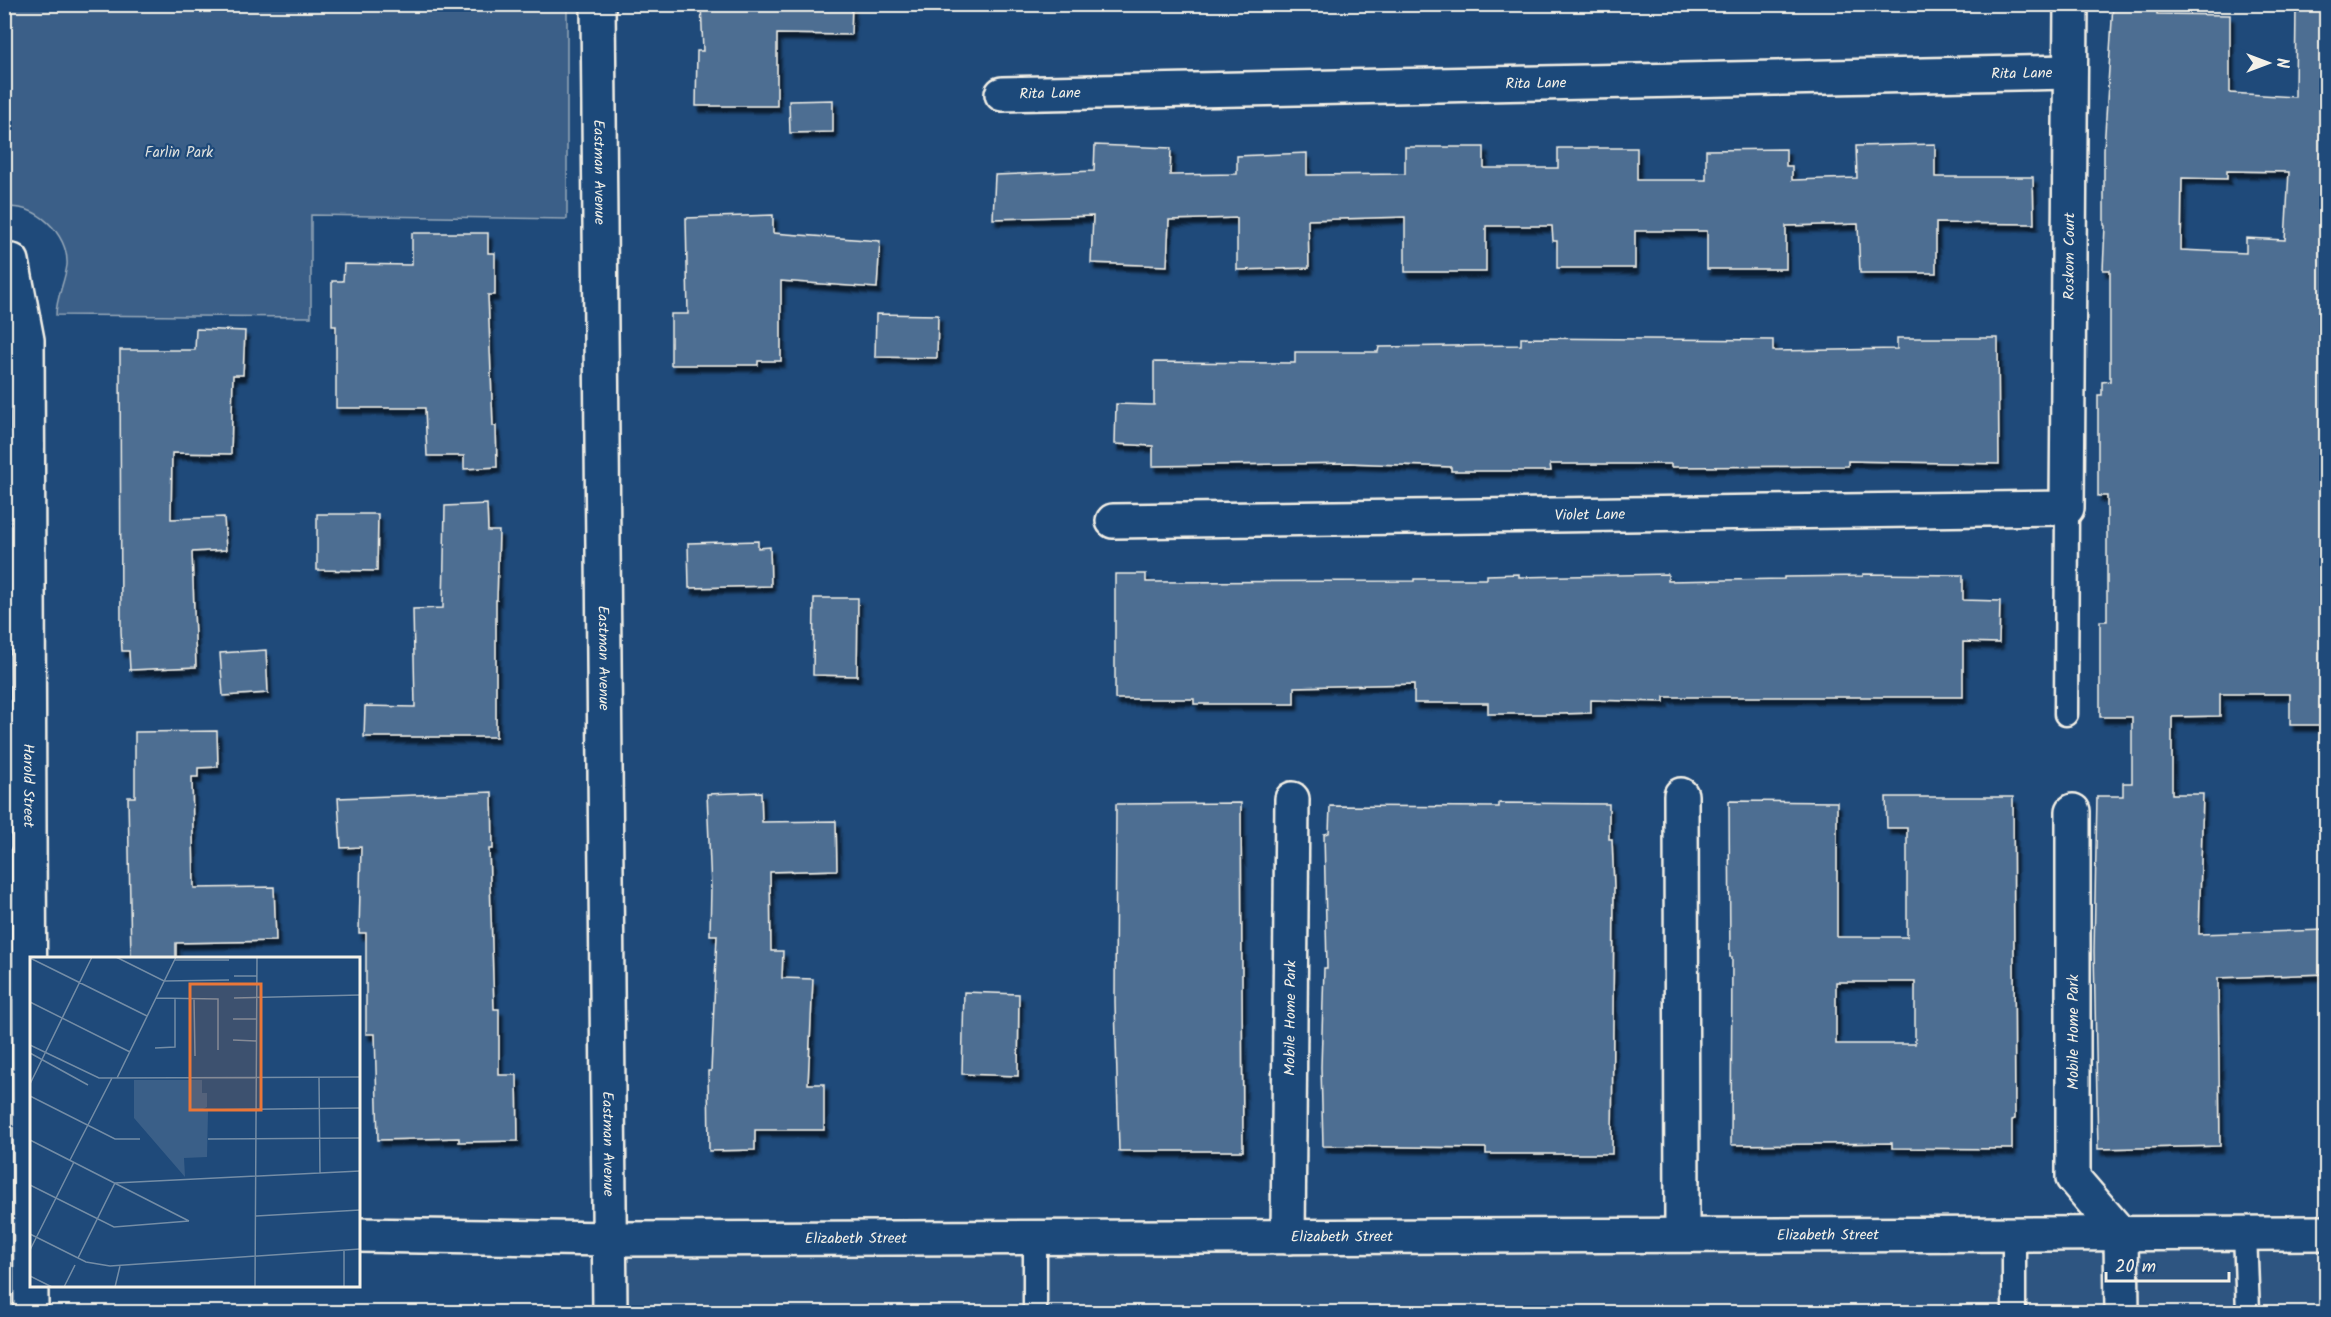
<svg xmlns="http://www.w3.org/2000/svg" width="2331" height="1317" font-family="Kalam,sans-serif">
	<style>
		.built { fill: #2d5581 }
		.green { fill: #3a5f88; stroke: #97a8b8; stroke-width: 1.5 }
		.building { fill: #4d6e92; stroke: #f4f1e8; stroke-width: 1.5; fill-rule: evenodd; filter: url(#shadow) }
		.lines { fill: none; stroke-linecap: round; stroke-linejoin: round }
		.service-casing { stroke: #f4f1e8; stroke-width: 27 }
		.minor-casing { stroke: #f4f1e8; stroke-width: 38 }
		.service { stroke: #1f4a7a; stroke-width: 22 }
		.minor { stroke: #1f4a7a; stroke-width: 33 }
		.labels { text-anchor: middle; stroke-width: 4.5; stroke-linejoin: round; paint-order: stroke }
		.street-label { font-size: 15px; fill: #f4f1e8; stroke: #1f4a7a }
		.park-label { font-size: 15px; fill: #e1e2de; stroke: #1f4a7a }
		.inset-road { fill: none; stroke: #748da6; stroke-width: 1.5 }
		.view { fill: #ea7738; fill-opacity: 0.15; stroke: #ea7738; stroke-width: 3 }
		.inset-edge { fill: none; stroke: #f4f1e8; stroke-width: 3 }
	</style>
	<defs>
		<filter id="shadow"><feDropShadow dx="3.5" dy="6" stdDeviation="1.5" flood-color="#0009"/></filter>
	</defs>
	<rect width="100%" height="100%" fill="#1f4a7a"/>
	<filter id="ink" filterUnits="userSpaceOnUse"><feTurbulence type="fractalNoise" baseFrequency=".0167" numOctaves="2"/><feDisplacementMap in="SourceGraphic" scale="12" xChannelSelector="R" yChannelSelector="G"/><feConvolveMatrix kernelMatrix="1 2 1 2 8 2 1 2 1" color-interpolation-filters="sRGB"/></filter>
	<g filter="url(#ink)">
		<!-- built -->
		<path class="built" d="M 2326,1233 L 2326,1312 L 610,1312 L 611,1239 Z"/>
		<!-- green -->
		<path class="green" d="M 5,4 L 567,5 L 567,219 L 311,215 L 311,317 L 56,315 C 56,298 65,282 67,265 C 69,234 35,202 5,208 Z"/>
		<!-- building -->
		<path class="building" d="M 701,4 L 852,4 L 851,35 L 777,34 L 777,106 L 696,106 L 697,51 L 703,51 Z
			M 2113,4 L 2157,4 L 2157,14 L 2230,15 L 2230,93 L 2295,97 L 2296,4 L 2326,4 L 2326,725 L 2290,725 L 2290,694 L 2220,694 L 2220,716 L 2172,717 L 2172,794 L 2203,794 L 2199,934 L 2326,930 L 2326,974 L 2218,978 L 2220,1146 L 2098,1149 L 2094,951 L 2097,796 L 2123,796 L 2123,783 L 2132,783 L 2132,717 L 2100,717 L 2100,621 L 2107,621 L 2107,496 L 2098,496 L 2098,395 L 2102,395 L 2102,382 L 2110,381 L 2110,270 L 2103,270 L 2105,226 L 2104,225 L 2104,149 ZM 2227,171 L 2289,172 L 2285,240 L 2246,238 L 2246,253 L 2181,250 L 2182,178 L 2227,179 Z
			M 833,100 L 833,132 L 790,133 L 789,101 Z
			M 1935,144 L 1935,177 L 2033,177 L 2034,224 L 1936,223 L 1936,273 L 1860,273 L 1858,224 L 1786,226 L 1786,269 L 1707,269 L 1707,231 L 1635,231 L 1635,268 L 1557,268 L 1557,241 L 1553,241 L 1552,226 L 1486,226 L 1486,272 L 1405,272 L 1405,217 L 1308,220 L 1309,268 L 1237,270 L 1237,218 L 1169,220 L 1167,266 L 1091,263 L 1093,216 L 993,219 L 995,175 L 1094,171 L 1095,145 L 1171,148 L 1170,175 L 1237,174 L 1237,156 L 1307,153 L 1307,175 L 1405,174 L 1405,147 L 1484,147 L 1484,168 L 1558,168 L 1558,148 L 1637,148 L 1637,180 L 1706,180 L 1706,150 L 1786,149 L 1786,166 L 1792,166 L 1792,180 L 1857,178 L 1856,146 Z
			M 773,215 L 773,233 L 880,241 L 877,288 L 781,281 L 781,361 L 758,361 L 758,365 L 671,365 L 671,314 L 688,314 L 686,218 Z
			M 412,233 L 488,233 L 488,253 L 495,253 L 495,295 L 488,295 L 493,426 L 496,426 L 497,467 L 464,469 L 464,456 L 427,456 L 425,408 L 336,408 L 336,326 L 332,326 L 332,281 L 343,281 L 344,264 L 412,265 Z
			M 876,314 L 938,315 L 937,358 L 875,357 Z
			M 196,329 L 245,331 L 243,375 L 233,375 L 231,454 L 172,453 L 171,519 L 224,517 L 226,550 L 192,552 L 196,667 L 130,670 L 129,651 L 122,651 L 121,631 L 120,350 L 195,350 Z
			M 1521,338 L 1773,340 L 1773,351 L 1897,349 L 1897,338 L 1998,338 L 1999,464 L 1848,461 L 1848,466 L 1671,467 L 1671,464 L 1550,464 L 1551,471 L 1451,471 L 1451,467 L 1349,463 L 1153,466 L 1153,446 L 1115,444 L 1116,404 L 1154,405 L 1154,362 L 1295,363 L 1295,352 L 1378,352 L 1379,347 L 1521,345 Z
			M 487,504 L 488,531 L 499,531 L 497,600 L 496,600 L 496,737 L 364,737 L 365,706 L 415,707 L 413,609 L 443,608 L 445,506 Z
			M 317,514 L 378,514 L 377,571 L 317,570 Z
			M 758,541 L 758,548 L 770,547 L 771,586 L 689,588 L 688,543 Z
			M 1115,574 L 1146,574 L 1146,582 L 1414,581 L 1414,579 L 1487,579 L 1487,575 L 1519,574 L 1519,577 L 1668,574 L 1668,581 L 1784,579 L 1784,577 L 1863,576 L 1863,574 L 1963,575 L 1963,600 L 2000,601 L 1999,643 L 1963,642 L 1963,697 L 1664,697 L 1664,702 L 1591,700 L 1591,713 L 1561,714 L 1488,714 L 1488,703 L 1414,703 L 1414,684 L 1294,687 L 1294,704 L 1194,704 L 1194,699 L 1115,699 Z
			M 814,598 L 858,598 L 857,676 L 813,675 Z
			M 266,650 L 268,693 L 223,696 L 220,653 Z
			M 217,731 L 218,767 L 198,768 L 198,777 L 192,777 L 194,888 L 274,887 L 276,941 L 176,943 L 176,958 L 131,958 L 128,797 L 135,797 L 135,732 Z
			M 492,792 L 493,849 L 489,849 L 494,1009 L 499,1009 L 499,1075 L 517,1075 L 518,1141 L 459,1142 L 459,1138 L 378,1140 L 375,1034 L 366,1034 L 366,933 L 359,933 L 361,847 L 341,848 L 338,798 Z
			M 761,792 L 762,822 L 836,821 L 837,870 L 770,872 L 771,951 L 783,951 L 782,978 L 813,979 L 808,1084 L 824,1084 L 824,1130 L 755,1130 L 755,1150 L 709,1151 L 708,1071 L 711,1071 L 717,935 L 710,935 L 711,888 L 707,794 Z
			M 1886,797 L 2013,797 L 2015,1119 L 2012,1120 L 2012,1149 L 1892,1148 L 1892,1143 L 1731,1145 L 1732,957 L 1730,957 L 1729,801 L 1837,802 L 1837,937 L 1907,937 L 1907,828 L 1887,828 ZM 1836,982 L 1915,982 L 1915,1044 L 1836,1044 Z
			M 1241,803 L 1243,1151 L 1119,1151 L 1115,1002 L 1116,804 Z
			M 1499,803 L 1609,804 L 1609,839 L 1612,839 L 1614,887 L 1612,1154 L 1486,1154 L 1486,1148 L 1323,1146 L 1321,1067 L 1324,968 L 1327,968 L 1324,834 L 1329,833 L 1330,806 L 1499,807 Z
			M 964,992 L 1019,994 L 1018,1076 L 962,1074 Z"/>
		<g class="lines">
			<defs>
				<path id="service" d="M 2066,714 L 2067,508
					M 2014,1234 L 2014,1312
					M 2245,1234 L 2248,1312
					M 1035,1312 L 1035,1237"/>
				<g id="minor">
					<path id="s1" d="M 598,4 L 610,1312"/>
					<path id="s2" d="M 1002,94 L 2070,72"/>
					<path id="s3" d="M 12,261 L 27,340 L 31,1312"/>
					<path id="s4" d="M 1113,521 L 2067,508 L 2071,4"/>
					<path d="M 1681,795 L 1682,1234"/>
					<path d="M 2073,811 L 2073,1178 L 2121,1234 L 2122,1312"/>
					<path id="s5" d="M 358,1235 L 611,1239 L 2326,1233"/>
					<path id="s6" d="M 1288,1237 L 1292,799"/>
				</g>
			</defs>
			<!-- service casing -->
			<use href="#service" class="service-casing"/>
			<!-- minor casing -->
			<use href="#minor" class="minor-casing"/>
			<!-- service -->
			<use href="#service" class="service"/>
			<!-- minor -->
			<use href="#minor" class="minor"/>
		</g>
	</g>
	<g class="labels">
		<!-- street labels -->
		<g class="street-label">
			<text dy="5" stroke="none"><textPath href="#s2" startOffset="1020">Rita Lane</textPath></text>
			<text dy="5" stroke="none"><textPath href="#s2" startOffset="534">Rita Lane</textPath></text>
			<text dy="5" stroke="none"><textPath href="#s2" startOffset="48">Rita Lane</textPath></text>
			<text dy="5" stroke="none"><textPath href="#s1" startOffset="168">Eastman Avenue</textPath></text>
			<text dy="5" stroke="none"><textPath href="#s4" startOffset="1206">Roskom Court</textPath></text>
			<text dy="5" stroke="none"><textPath href="#s4" startOffset="477">Violet Lane</textPath></text>
			<text dy="5" stroke="none"><textPath href="#s1" startOffset="654">Eastman Avenue</textPath></text>
			<text dy="5" stroke="none"><textPath href="#s3" startOffset="526">Harold Street</textPath></text>
			<text dy="5" stroke="none"><textPath href="#s6" startOffset="219">Mobile Home Park</textPath></text>
			<text transform="translate(2073 1032) rotate(-90)" y="5">Mobile Home Park</text>
			<text dy="5" stroke="none"><textPath href="#s1" startOffset="1140">Eastman Avenue</textPath></text>
			<text dy="5" stroke="none"><textPath href="#s5" startOffset="1470">Elizabeth Street</textPath></text>
			<text dy="5" stroke="none"><textPath href="#s5" startOffset="984">Elizabeth Street</textPath></text>
			<text dy="5" stroke="none"><textPath href="#s5" startOffset="498">Elizabeth Street</textPath></text>
		</g>
		<!-- park labels -->
		<g class="park-label">
			<text x="179" y="157">Farlin Park</text>
		</g>
	</g>
	<!-- overview -->
	<g transform="translate(30 957)">
		<rect width="330" height="330" fill="#1f4a7a"/>
		<path d="M 104,123 L 172,123 L 172,136 L 177,136 L 177,150 L 171,153 L 178,154 L 177,200 L 154,201 L 155,220 L 104,161 Z" fill="#3a5f88"/>
		<path class="inset-road" d="M 86,0 L 134,24 L 199,23M 0,1 L 117,59M 145,3 L 199,3M 204,19 L 227,19M 126,41 L 188,42 L 188,93M 164,41 L 165,99M 204,41 L 330,38M 0,45 L 100,95M 203,62 L 227,62M 203,83 L 227,84M 0,88 L 69,121 L 330,120M 125,91 L 145,90 L 145,41M 0,96 L 58,128M 289,120 L 290,216M 87,121 L 146,0M 0,127 L 62,0M 0,139 L 85,182 L 110,182M 174,153 L 330,151M 178,182 L 330,181M 0,183 L 159,264M 40,203 L 82,121M 0,228 L 84,270 L 159,264M 226,259 L 330,253M 0,277 L 56,305 L 80,309 L 330,292M 0,293 L 44,205M 48,301 L 85,226 L 330,214M 0,319 L 22,330M 34,330 L 45,308M 85,330 L 90,309M 225,330 L 227,0M 314,330 L 314,294"/>
		<path class="view" d="M 160,27 L 231,27 L 231,153 L 160,153 Z"/>
		<rect width="330" height="330" class="inset-edge"/>
	</g>
	<!-- margin -->
	<rect width="2331" height="1317" fill="none" stroke="#1f4a7a" stroke-width="24"/>
	<rect x="12" y="12" width="2307" height="1293" fill="none" stroke="#f4f1e8" stroke-width="2" filter="url(#ink)"/>
	<!-- north arrow -->
	<g transform="translate(2268 63) rotate(90)" stroke="#1f4a7a" stroke-width="4.5" paint-order="stroke">
	<path d="M0-4.5L10 22L0 15L-10 22Z" fill="#f4f1e8"/>
	<text y="-9" font-size="16" font-weight="bold" text-anchor="middle" fill="#f4f1e8">N</text>
	</g>
	<!-- scale -->
	<path d="M2106 1272v9h123v-9" fill="none" stroke="#f4f1e8" stroke-width="3"/>
	<text x="2115" y="1272" font-size="18" fill="#f4f1e8" stroke="#1f4a7a" stroke-width="4.5" paint-order="stroke">20 m</text>
</svg>
